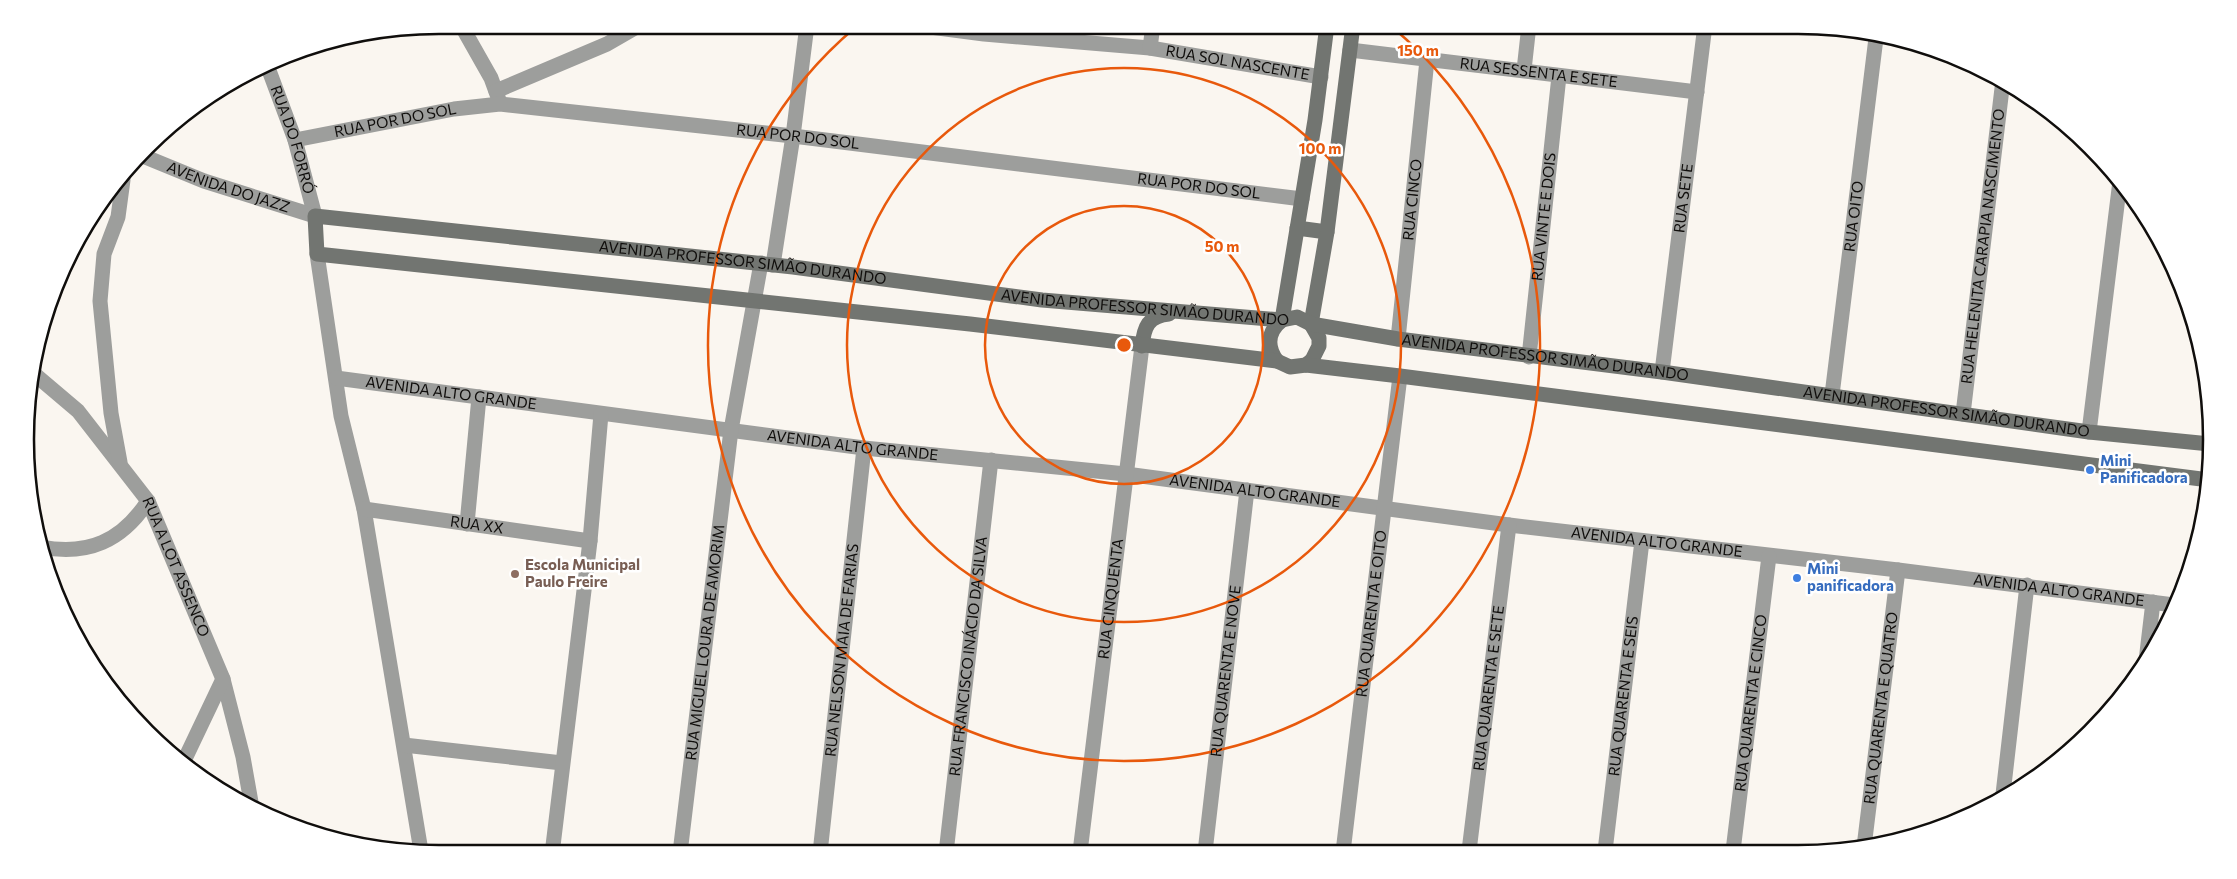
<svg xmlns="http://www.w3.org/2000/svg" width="2237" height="879" font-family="Commissioner,sans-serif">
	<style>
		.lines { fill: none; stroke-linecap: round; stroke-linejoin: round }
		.street { stroke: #9d9e9c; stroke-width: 15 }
		.secondary { stroke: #727571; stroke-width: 15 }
		.ring { fill: none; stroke: #e8590c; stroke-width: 2.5 }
		.shop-dot { fill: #3f7fe0; stroke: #fff; stroke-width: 2 }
		.education-dot { fill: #8d6e63; stroke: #fff; stroke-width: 2 }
		.labels { text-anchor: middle; stroke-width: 5; stroke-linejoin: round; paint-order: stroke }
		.street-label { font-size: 15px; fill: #100e0c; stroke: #fff }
		.shop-label { font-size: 15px; font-weight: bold; fill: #366cbe; stroke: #fff; text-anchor: start }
		.education-label { font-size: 15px; font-weight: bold; fill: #785e54; stroke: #fff; text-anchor: start }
		.rim { fill: none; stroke: #100e0c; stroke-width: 2.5 }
		.centre { fill: #e8590c; stroke: #fff; stroke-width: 2.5 }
		.ring-label { font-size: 15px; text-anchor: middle; font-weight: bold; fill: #e8590c; stroke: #fff; stroke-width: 5; stroke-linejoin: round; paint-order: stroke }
	</style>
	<rect width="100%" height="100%" fill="#faf6f0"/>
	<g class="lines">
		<!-- street -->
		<g class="street">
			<path d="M 461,25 L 491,78 L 499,100"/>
			<path id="s1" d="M 915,25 L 984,34 L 1150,48 L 1321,77"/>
			<path d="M 1150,48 L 1153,25"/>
			<path id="s2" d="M 1350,50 L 1697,92"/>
			<path id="s3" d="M 267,65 L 295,140 L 315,216"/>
			<path d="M 1524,70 L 1529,25"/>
			<path d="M 496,91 L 607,44 L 640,25"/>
			<path id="s4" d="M 295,140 L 454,109 L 500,104 L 793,136 L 1302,199"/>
			<path id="s5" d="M 143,156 L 204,181 L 315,216"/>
			<path d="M 317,254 L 341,416 L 364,509 L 421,851"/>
			<path d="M 773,265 L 793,136 L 807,25"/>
			<path id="s6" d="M 1398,339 L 1427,60"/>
			<path id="s7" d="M 1529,357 L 1559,76"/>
			<path id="s8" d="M 32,372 L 78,411 L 148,501 L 223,679 L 243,757 L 251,802"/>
			<path id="s9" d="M 1662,372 L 1705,25"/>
			<path id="s10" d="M 336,378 L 864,448 L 1126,474 L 1509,525 L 1898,570 L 2174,605"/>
			<path id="s11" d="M 1832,395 L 1876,38"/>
			<path id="s12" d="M 1963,414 L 2003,80"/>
			<path d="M 2089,432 L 2120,181"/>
			<path d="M 120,462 L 111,413 L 100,301 L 104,254 L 118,217 L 123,180"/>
			<path id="s13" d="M 364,509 L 590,541"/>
			<path d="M 467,524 L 479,397"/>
			<path d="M 41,547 C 88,556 122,541 148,501"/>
			<path d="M 2146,661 L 2153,602"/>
			<path d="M 404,745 L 562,763"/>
			<path d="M 183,763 L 223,679"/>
			<path d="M 2003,794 L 2027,585"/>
			<path id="s14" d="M 1864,847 L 1898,570"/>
			<path id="s15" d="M 1469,851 L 1509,525"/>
			<path id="s16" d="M 1605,851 L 1642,541"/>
			<path id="s17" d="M 1733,851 L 1769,556"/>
			<path id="s18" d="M 1080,852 L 1142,346"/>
			<path id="s19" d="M 1205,852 L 1247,490"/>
			<path id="s20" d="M 1343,852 L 1400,376"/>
			<path id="s21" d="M 680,853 L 731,430 L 761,263"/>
			<path id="s22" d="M 820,853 L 864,448"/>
			<path id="s23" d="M 946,853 L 991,460"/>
			<path d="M 552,854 L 590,541 L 601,414"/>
		</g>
		<!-- secondary -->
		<g class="secondary">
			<path d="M 1297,228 L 1327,232"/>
			<path d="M 1142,346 C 1144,327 1148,316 1169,314"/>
			<path d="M 1277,361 C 1266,346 1268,331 1282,320 L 1315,120 L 1327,25"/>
			<path d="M 1306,365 L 1312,360 L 1319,346 L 1319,338 L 1311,324 L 1327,232 L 1353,25"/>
			<path id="s24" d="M 2209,480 L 1400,376 L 1306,365 L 1290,367 L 1277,361 L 970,324 L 317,254 L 315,216 L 793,267 L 1042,300 L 1282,320 L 1297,317 L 1311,324 L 1398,339 L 1662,372 L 2089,432 L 2210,444"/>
		</g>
	</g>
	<!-- distance rings -->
	<g class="ring">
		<circle cx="1124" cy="345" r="139"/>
		<circle cx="1124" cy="345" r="277"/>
		<path d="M1391 26A416 416 0 1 1 857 26"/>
	</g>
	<!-- markers -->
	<g class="shop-dot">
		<circle cx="2090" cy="470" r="5"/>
		<circle cx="1797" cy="578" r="5"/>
	</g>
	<circle class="education-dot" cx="515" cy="574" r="5"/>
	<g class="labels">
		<!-- street labels -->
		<g class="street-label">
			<text dy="5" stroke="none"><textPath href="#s1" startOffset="325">RUA SOL NASCENTE</textPath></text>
			<text dy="5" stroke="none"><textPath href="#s2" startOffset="190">RUA SESSENTA E SETE</textPath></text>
			<text dy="5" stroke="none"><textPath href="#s4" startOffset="102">RUA POR DO SOL</textPath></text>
			<text dy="5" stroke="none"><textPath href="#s4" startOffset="508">RUA POR DO SOL</textPath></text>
			<text dy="5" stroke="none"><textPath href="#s3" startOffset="79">RUA DO FORRÓ</textPath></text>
			<text dy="5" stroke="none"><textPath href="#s4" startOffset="912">RUA POR DO SOL</textPath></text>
			<text dy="5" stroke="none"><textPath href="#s5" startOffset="91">AVENIDA DO JAZZ</textPath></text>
			<text dy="5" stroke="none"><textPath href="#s6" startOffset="140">RUA CINCO</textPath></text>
			<text dy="5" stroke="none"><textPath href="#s9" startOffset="175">RUA SETE</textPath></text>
			<text dy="5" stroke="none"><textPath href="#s7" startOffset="141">RUA VINTE E DOIS</textPath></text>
			<text dy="5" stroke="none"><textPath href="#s11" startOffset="180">RUA OITO</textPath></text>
			<text dy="5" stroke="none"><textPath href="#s12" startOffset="169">RUA HELENITA CARAPIA NASCIMENTO</textPath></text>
			<text dy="5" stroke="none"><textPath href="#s24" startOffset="2375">AVENIDA PROFESSOR SIMÃO DURANDO</textPath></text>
			<text dy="5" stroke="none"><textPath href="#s24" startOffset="2780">AVENIDA PROFESSOR SIMÃO DURANDO</textPath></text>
			<text dy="5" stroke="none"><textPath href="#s24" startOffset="3185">AVENIDA PROFESSOR SIMÃO DURANDO</textPath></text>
			<text dy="5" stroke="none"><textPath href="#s10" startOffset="116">AVENIDA ALTO GRANDE</textPath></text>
			<text dy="5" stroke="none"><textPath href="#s24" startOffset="3590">AVENIDA PROFESSOR SIMÃO DURANDO</textPath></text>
			<text dy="5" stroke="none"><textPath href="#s10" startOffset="521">AVENIDA ALTO GRANDE</textPath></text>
			<text dy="5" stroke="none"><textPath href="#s10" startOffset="926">AVENIDA ALTO GRANDE</textPath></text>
			<text dy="5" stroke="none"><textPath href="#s13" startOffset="114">RUA XX</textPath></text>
			<text dy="5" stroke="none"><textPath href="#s10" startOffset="1331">AVENIDA ALTO GRANDE</textPath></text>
			<text dy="5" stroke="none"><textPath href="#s8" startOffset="246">RUA A LOT ASSENCO</textPath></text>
			<text dy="5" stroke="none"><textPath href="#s10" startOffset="1736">AVENIDA ALTO GRANDE</textPath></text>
			<text dy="5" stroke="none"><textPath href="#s18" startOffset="255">RUA CINQUENTA</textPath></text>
			<text dy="5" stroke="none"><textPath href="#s20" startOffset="240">RUA QUARENTA E OITO</textPath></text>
			<text dy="5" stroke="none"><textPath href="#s21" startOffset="212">RUA MIGUEL LOURA DE AMORIM</textPath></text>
			<text dy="5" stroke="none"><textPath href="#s22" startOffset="204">RUA NELSON MAIA DE FARIAS</textPath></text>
			<text dy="5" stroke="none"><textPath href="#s23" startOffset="198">RUA FRANCISCO INÁCIO DA SILVA</textPath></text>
			<text dy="5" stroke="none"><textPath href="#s19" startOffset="182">RUA QUARENTA E NOVE</textPath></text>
			<text dy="5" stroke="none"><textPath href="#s15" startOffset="164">RUA QUARENTA E SETE</textPath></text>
			<text dy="5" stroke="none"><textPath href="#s16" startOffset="156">RUA QUARENTA E SEIS</textPath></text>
			<text dy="5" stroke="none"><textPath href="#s17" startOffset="149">RUA QUARENTA E CINCO</textPath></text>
			<text dy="5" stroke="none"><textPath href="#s14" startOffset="140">RUA QUARENTA E QUATRO</textPath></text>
		</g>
		<!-- shop labels -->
		<g class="shop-label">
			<text x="2100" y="466">Mini<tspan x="2100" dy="17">Panificadora</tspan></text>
			<text x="1807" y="574">Mini<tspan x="1807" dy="17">panificadora</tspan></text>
		</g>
		<!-- education labels -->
		<g class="education-label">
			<text x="525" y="570">Escola Municipal<tspan x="525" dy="17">Paulo Freire</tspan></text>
		</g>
	</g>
	<!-- crop -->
	<path d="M0 0H2237V879H0ZM439 34H1798A405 405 0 0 1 2203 439V440A405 405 0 0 1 1798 845H439A405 405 0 0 1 34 440V439A405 405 0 0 1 439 34Z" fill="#fff" fill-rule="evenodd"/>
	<path class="rim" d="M439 34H1798A405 405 0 0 1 2203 439V440A405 405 0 0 1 1798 845H439A405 405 0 0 1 34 440V439A405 405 0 0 1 439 34Z"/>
	<circle cx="1124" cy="345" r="8" class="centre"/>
	<g class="ring-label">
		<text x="1418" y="56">150 m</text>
		<text x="1320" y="154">100 m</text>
		<text x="1222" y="252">50 m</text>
	</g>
</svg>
